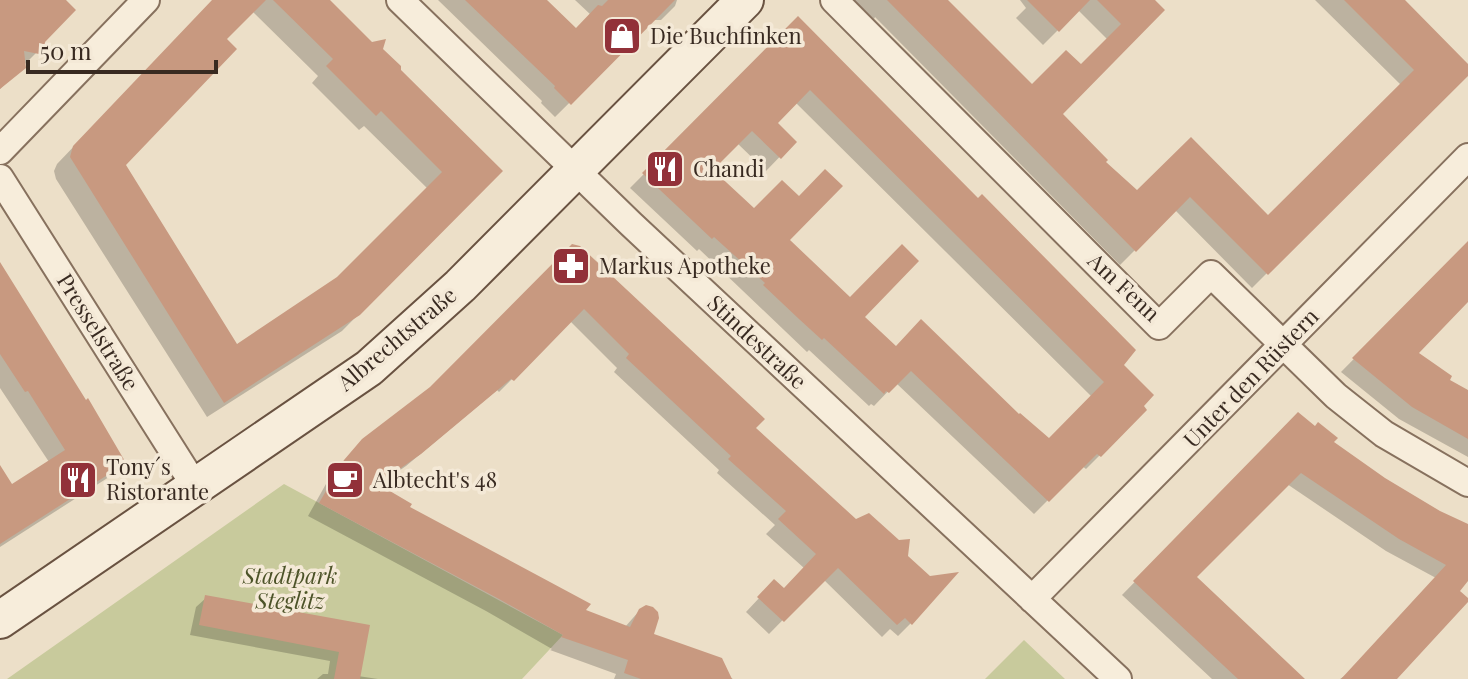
<svg xmlns="http://www.w3.org/2000/svg" width="1468" height="679" font-family="'Playfair Display',serif">
	<style>
		.green { fill: #c8ca9c }
		.shadow { fill: #0003; fill-rule: evenodd }
		.building { fill: #c89980; fill-rule: evenodd }
		.lines { fill: none; stroke-linecap: round; stroke-linejoin: round }
		.street-casing { stroke: #87715e; stroke-width: 30 }
		.secondary-casing { stroke: #695241; stroke-width: 40 }
		.street { stroke: #f7eddb; stroke-width: 26 }
		.secondary { stroke: #f7eddb; stroke-width: 36 }
		.labels { text-anchor: middle; stroke-width: 7; stroke-linejoin: round; paint-order: stroke }
		.poi-label { font-size: 22px; fill: #382a21; stroke: #f4e9d7; text-anchor: start }
		.street-label { font-size: 22px; fill: #382a21; stroke: #f4e9d7 }
		.park-label { font-size: 22px; font-style: italic; fill: #4c5328; stroke: #f4e9d7 }
	</style>
	<rect width="100%" height="100%" fill="#ecdfc8"/>
	<!-- green -->
	<path class="green" d="M 284,484 L 563,635 L 522,679 L 7,679 Z
		M 1024,640 L 1065,679 L 985,679 Z"/>
	<!-- shadow -->
	<path class="shadow" d="M 0,0 L 63,0 L 43,41 L 44,45 L 0,89 Z
		M 214,0 L 327,0 L 371,44 L 381,49 L 398,70 L 500,171 L 342,331 L 207,417 L 56,179 L 54,171 L 57,164 ZM 252,11 L 318,76 L 312,83 L 359,130 L 364,126 L 428,189 L 338,279 L 236,346 L 123,164 L 225,39 Z
		M 438,0 L 537,0 L 576,30 L 591,15 L 575,0 L 677,0 L 675,6 L 661,20 L 653,20 L 555,117 L 541,103 L 542,101 Z
		M 854,0 L 946,0 L 1032,87 L 1081,67 L 1108,40 L 1078,10 L 1043,45 L 1016,18 L 1026,8 L 1020,0 L 1152,0 L 1060,114 L 1104,162 L 1137,193 L 1191,140 L 1268,218 L 1401,85 L 1315,0 L 1402,0 L 1468,66 L 1468,73 L 1252,288 L 1175,210 L 1120,265 L 875,17 L 874,19 Z
		M 798,19 L 1121,365 L 1145,410 L 1086,469 L 1082,466 L 1034,514 L 896,383 L 874,406 L 871,404 L 869,406 L 809,350 L 807,352 L 699,249 L 697,251 L 630,188 ZM 795,102 L 1092,397 L 1049,441 L 1018,417 L 895,348 L 788,240 L 710,170 L 737,143 L 766,171 L 794,142 L 775,123 Z
		M 1468,243 L 1468,300 L 1416,353 L 1448,381 L 1468,392 L 1468,457 L 1399,419 L 1341,372 Z
		M 573,246 L 753,428 L 911,623 L 898,636 L 890,629 L 882,637 L 823,579 L 769,634 L 746,612 L 774,582 L 783,590 L 804,568 L 766,534 L 775,525 L 717,473 L 719,470 L 614,372 L 617,368 L 570,321 L 499,392 L 497,390 L 406,466 L 377,486 L 408,508 L 582,611 L 625,627 L 640,610 L 652,635 L 733,679 L 614,679 L 616,674 L 550,650 L 552,649 L 486,611 L 308,516 L 331,475 L 355,449 L 431,388 Z
		M 0,265 L 123,463 L 109,477 L 0,547 L 0,480 L 12,487 L 49,462 L 0,388 Z
		M 1298,415 L 1331,442 L 1390,484 L 1440,513 L 1468,526 L 1468,566 L 1457,591 L 1394,679 L 1340,679 L 1346,675 L 1436,578 L 1386,551 L 1287,484 L 1195,577 L 1303,679 L 1212,679 L 1122,595 Z
		M 206,598 L 367,627 L 358,676 L 378,679 L 317,679 L 323,674 L 328,674 L 330,661 L 190,635 L 196,607 Z"/>
	<!-- building -->
	<path class="building" d="M 0,0 L 66,0 L 76,10 L 45,42 L 46,46 L 39,54 L 24,51 L 26,68 L 0,89 Z
		M 212,0 L 266,0 L 227,39 L 237,49 L 126,165 L 237,344 L 337,277 L 442,172 L 381,111 L 376,116 L 326,66 L 333,59 L 273,0 L 330,0 L 372,42 L 386,39 L 383,49 L 401,66 L 401,70 L 503,171 L 360,315 L 224,403 L 70,157 L 73,146 Z
		M 465,0 L 547,0 L 576,28 L 598,5 L 602,6 L 608,0 L 675,0 L 571,105 L 554,88 L 555,86 Z
		M 887,0 L 948,0 L 1032,84 L 1066,50 L 1081,64 L 1121,24 L 1097,0 L 1155,0 L 1165,10 L 1063,114 L 1108,160 L 1106,162 L 1137,190 L 1191,137 L 1268,215 L 1414,70 L 1344,0 L 1405,0 L 1468,64 L 1468,76 L 1268,275 L 1190,197 L 1136,252 Z
		M 1027,0 L 1090,0 L 1059,32 Z
		M 798,16 L 978,198 L 982,194 L 1136,350 L 1124,365 L 1154,395 L 1144,406 L 1147,410 L 1101,457 L 1097,454 L 1049,502 L 911,371 L 889,393 L 886,391 L 884,394 L 824,338 L 822,340 L 799,319 L 763,285 L 765,283 L 714,237 L 712,239 L 642,173 ZM 810,90 L 1104,382 L 1049,438 L 1020,413 L 1019,414 L 921,319 L 896,346 L 865,317 L 919,261 L 902,244 L 850,297 L 790,240 L 843,186 L 825,169 L 799,196 L 782,180 L 754,208 L 713,170 L 752,131 L 781,159 L 797,142 L 778,123 Z
		M 1468,241 L 1468,302 L 1419,353 L 1452,376 L 1450,380 L 1468,390 L 1468,439 L 1412,407 L 1352,358 Z
		M 572,244 L 580,246 L 765,419 L 756,428 L 856,519 L 869,513 L 899,540 L 910,539 L 908,556 L 930,576 L 959,572 L 912,625 L 905,618 L 897,625 L 838,568 L 784,622 L 757,597 L 774,579 L 784,588 L 816,554 L 778,519 L 786,511 L 728,459 L 731,456 L 626,358 L 629,354 L 584,309 L 514,381 L 511,379 L 421,454 L 378,484 L 412,504 L 410,507 L 591,604 L 586,610 L 630,627 L 639,609 L 646,605 L 653,607 L 658,612 L 659,618 L 654,634 L 722,658 L 732,679 L 641,679 L 624,673 L 628,660 L 561,637 L 563,635 L 499,599 L 319,503 L 344,460 L 362,439 L 430,387 Z
		M 0,262 L 86,400 L 88,398 L 126,463 L 0,544 L 0,465 L 12,484 L 65,450 L 28,391 L 25,392 L 0,354 Z
		M 1298,412 L 1315,426 L 1318,422 L 1338,438 L 1334,442 L 1385,478 L 1440,511 L 1468,524 L 1468,581 L 1460,591 L 1468,598 L 1468,602 L 1397,679 L 1341,679 L 1446,565 L 1399,539 L 1301,473 L 1197,577 L 1305,679 L 1238,679 L 1133,581 Z
		M 205,595 L 370,625 L 360,679 L 334,679 L 339,652 L 199,625 Z"/>
	<g class="lines">
		<defs>
			<path id="street" d="M 400,0 L 631,224 L 1118,679
				M 834,0 L 1159,326 L 1211,274 L 1336,396 L 1384,434 L 1468,483
				M 0,151 L 146,0
				M 0,178 L 195,486
				M 1032,599 L 1468,157"/>
			<path id="secondary" d="M 0,620 L 369,368 L 460,286 L 745,0"/>
		</defs>
		<!-- street casing -->
		<use href="#street" class="street-casing"/>
		<!-- secondary casing -->
		<use href="#secondary" class="secondary-casing"/>
		<!-- street -->
		<use href="#street" class="street"/>
		<!-- secondary -->
		<use href="#secondary" class="secondary"/>
	</g>
	<!-- icons -->
	<defs>
		<symbol id="shop-square" viewBox="-11 -11 22 22"><rect x="-9" y="-9" width="18" height="18" rx="4" fill="#923139" stroke="#f4e9d7"/><path d="M-5-2.5h2.3a2.7 3.5 0 0 1 5.4 0H5L5.5 6h-11ZM-1.5-2.5h3a1.5 2.3 0 0 0-3 0Z" fill="#fff"/></symbol>
		<symbol id="restaurant-square" viewBox="-11 -11 22 22"><rect x="-9" y="-9" width="18" height="18" rx="4" fill="#923139" stroke="#f4e9d7"/><path d="M-5-6h1v4h1v-4h1v4h1v-4h1v5L-1.5 .5V6h-2V.5L-5-1ZM5-6V6H3V1.5H1.5Q1.5-4 5-6Z" fill="#fff"/></symbol>
		<symbol id="pharmacy-square" viewBox="-11 -11 22 22"><rect x="-9" y="-9" width="18" height="18" rx="4" fill="#923139" stroke="#f4e9d7"/><path d="M-2-6h4v4h4v4h-4v4h-4v-4h-4v-4h4Z" fill="#fff"/></symbol>
		<symbol id="cafe-square" viewBox="-11 -11 22 22"><rect x="-9" y="-9" width="18" height="18" rx="4" fill="#923139" stroke="#f4e9d7"/><path d="M-5.5-4.5H6V0H3Q3 3.5 0 3.5H-2.5Q-5.5 3.5-5.5 0ZM3-3.2v2h1.7v-2ZM-6 4.5H4V6H-6Z" fill="#fff"/></symbol>
	</defs>
	<g fill-rule="evenodd">
		<use href="#shop-square" x="600" y="14" width="44" height="44"/>
		<use href="#restaurant-square" x="643" y="147" width="44" height="44"/>
		<use href="#pharmacy-square" x="549" y="244" width="44" height="44"/>
		<use href="#restaurant-square" x="56" y="458" width="44" height="44"/>
		<use href="#cafe-square" x="323" y="458" width="44" height="44"/>
	</g>
	<g class="labels">
		<!-- poi labels -->
		<g class="poi-label">
			<text x="650" y="44">Die Buchfinken</text>
			<text x="693" y="177">Chandi</text>
			<text x="599" y="274">Markus Apotheke</text>
			<text x="106" y="475">Tony´s<tspan x="106" dy="25">Ristorante</tspan></text>
			<text x="373" y="488">Albtecht's 48</text>
		</g>
		<!-- street labels -->
		<g class="street-label">
			<text transform="translate(1124 287) rotate(43)" y="8">Am Fenn</text>
			<text transform="translate(98 332) rotate(58)" y="8">Presselstraße</text>
			<text transform="translate(397 339) rotate(-40)" y="8">Albrechtstraße</text>
			<text transform="translate(757 342) rotate(43)" y="8">Stindestraße</text>
			<text transform="translate(1251 378) rotate(-46)" y="8">Unter den Rüstern</text>
		</g>
		<!-- park labels -->
		<g class="park-label">
			<text x="290" y="584">Stadtpark<tspan x="290" dy="25">Steglitz</tspan></text>
		</g>
	</g>
	<!-- scale -->
	<path d="M28 60v12h188v-12" fill="none" stroke="#382a21" stroke-width="4"/>
	<text x="40" y="60" font-size="24" fill="#382a21" stroke="#f4e9d7" stroke-width="6" paint-order="stroke">50 m</text>
</svg>
